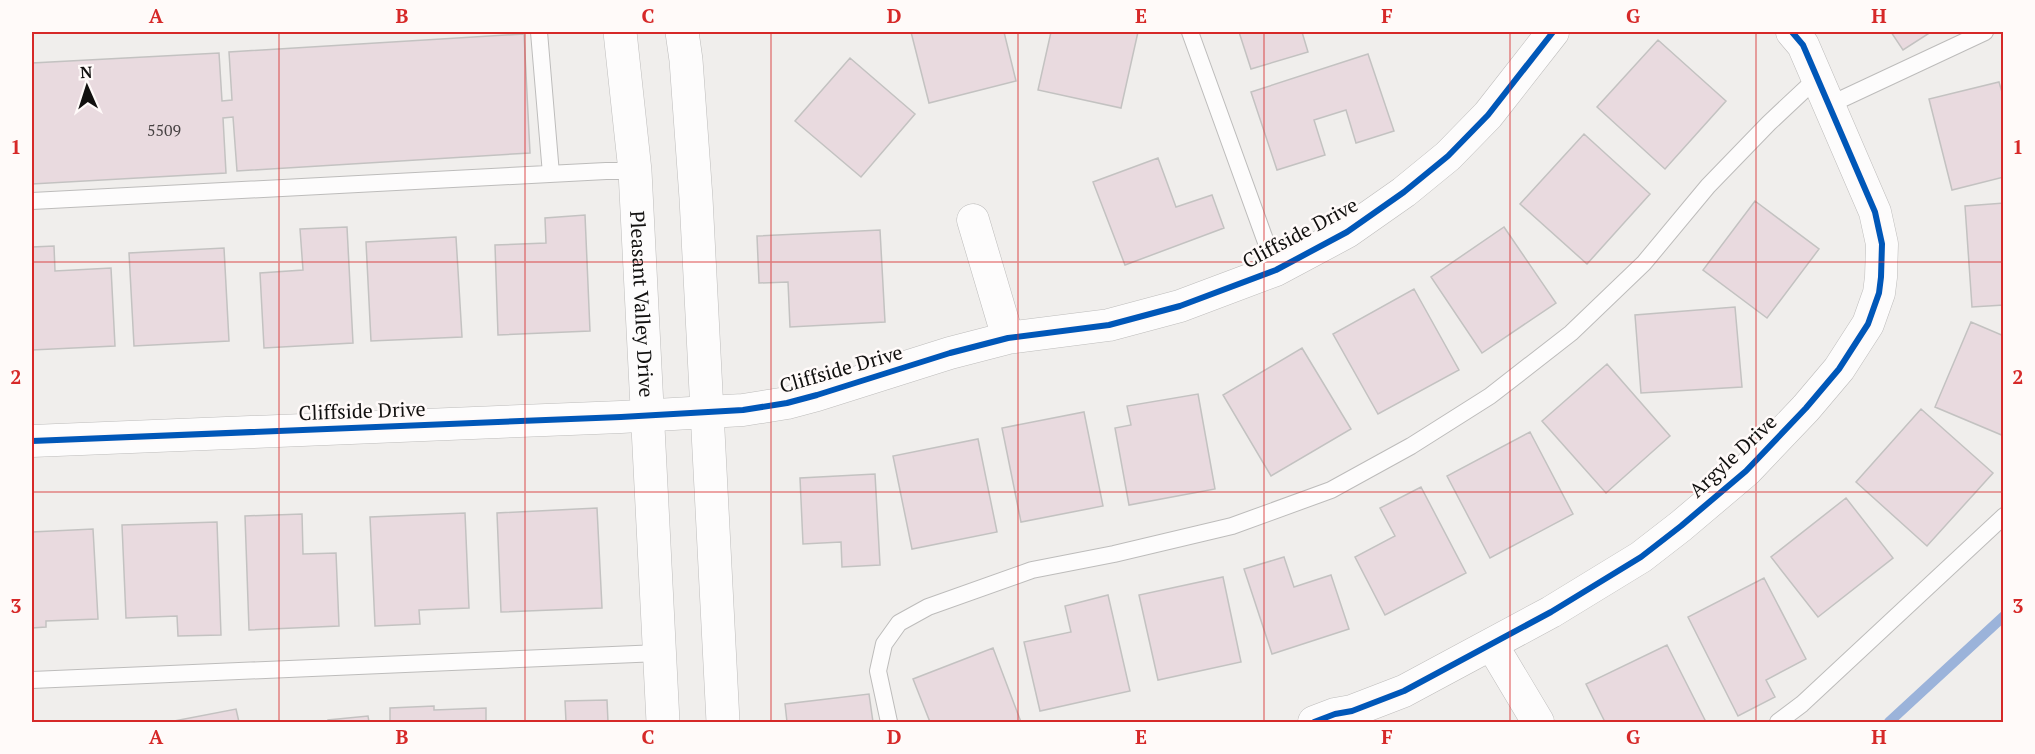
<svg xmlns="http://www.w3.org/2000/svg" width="2035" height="754" font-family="'PT Serif',serif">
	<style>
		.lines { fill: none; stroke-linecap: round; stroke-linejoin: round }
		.stream { stroke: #9bb3da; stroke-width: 10 }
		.building { fill: #e9dadf; stroke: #c3c2c1; stroke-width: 1.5 }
		.service-casing { stroke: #bdbcbb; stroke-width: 18 }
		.minor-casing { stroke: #bdbcbb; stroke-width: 33 }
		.tertiary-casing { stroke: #bdbcbb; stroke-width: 34 }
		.service { stroke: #fdfcfc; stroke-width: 16 }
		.minor { stroke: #fdfcfc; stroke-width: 32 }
		.tertiary { stroke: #fdfcfc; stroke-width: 33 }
		.cycleway-casing { stroke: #fffaf9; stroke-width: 10 }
		.cycleway { stroke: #0057b8; stroke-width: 6 }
		.grid { fill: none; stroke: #d62828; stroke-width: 1.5; stroke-opacity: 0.55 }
		.labels { text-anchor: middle; stroke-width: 5; stroke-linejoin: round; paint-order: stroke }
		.number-label { font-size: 16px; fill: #474243 }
		.street-label { font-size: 20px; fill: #11100f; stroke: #fffaf9 }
		.neatline { fill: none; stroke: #d62828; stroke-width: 2 }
		.grid-label { font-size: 20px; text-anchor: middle; font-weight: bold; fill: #d62828 }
	</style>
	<rect width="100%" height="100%" fill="#f0eeec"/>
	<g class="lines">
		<!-- stream -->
		<path class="stream" d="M 1889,722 L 2004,616"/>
	</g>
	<!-- building -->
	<path class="building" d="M 911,32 L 1004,32 L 1016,81 L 929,103 Z
		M 1051,32 L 1138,32 L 1121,108 L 1038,90 Z
		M 1239,32 L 1302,32 L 1308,52 L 1251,69 Z
		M 1891,32 L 1931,32 L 1903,50 Z
		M 524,34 L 530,153 L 237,171 L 233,117 L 223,118 L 226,173 L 32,184 L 32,63 L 219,53 L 222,101 L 232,100 L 229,52 Z
		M 1658,40 L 1726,101 L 1665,169 L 1597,107 Z
		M 1368,54 L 1394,131 L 1356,143 L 1346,110 L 1314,120 L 1325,155 L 1277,170 L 1251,92 Z
		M 850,58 L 915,114 L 861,177 L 795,121 Z
		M 1999,82 L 2004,99 L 2004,177 L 1952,190 L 1929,99 Z
		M 1584,134 L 1650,194 L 1587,264 L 1520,204 Z
		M 1158,158 L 1176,207 L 1212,195 L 1224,228 L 1125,265 L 1093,182 Z
		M 1755,201 L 1819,249 L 1767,318 L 1703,270 Z
		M 2004,203 L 2004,305 L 1972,307 L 1965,206 Z
		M 585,215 L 590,331 L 498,335 L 495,245 L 546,243 L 545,218 Z
		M 347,227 L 353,343 L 264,348 L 260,273 L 303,270 L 300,229 Z
		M 1504,227 L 1556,303 L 1482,353 L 1431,277 Z
		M 880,230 L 885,322 L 790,327 L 788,282 L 759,283 L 757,236 Z
		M 456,237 L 462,337 L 371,341 L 366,242 Z
		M 54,246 L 55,271 L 111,268 L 115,346 L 32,350 L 32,247 Z
		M 224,248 L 229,341 L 134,346 L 129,253 Z
		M 1414,289 L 1459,370 L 1378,414 L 1333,334 Z
		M 1735,307 L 1742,387 L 1641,393 L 1635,315 Z
		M 1971,322 L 2004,336 L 2004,436 L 1935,407 Z
		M 1302,348 L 1351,429 L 1271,476 L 1223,395 Z
		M 1607,364 L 1670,436 L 1606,493 L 1542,421 Z
		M 1198,394 L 1215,489 L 1129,505 L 1115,428 L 1131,425 L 1127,406 Z
		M 1921,409 L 1993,473 L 1927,546 L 1856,482 Z
		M 1084,412 L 1103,506 L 1021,522 L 1002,428 Z
		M 1530,432 L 1573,514 L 1490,558 L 1447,476 Z
		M 978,439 L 997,532 L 912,549 L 893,456 Z
		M 875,474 L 880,565 L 842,567 L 841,542 L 803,544 L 800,478 Z
		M 1421,487 L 1466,573 L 1385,615 L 1355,557 L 1395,536 L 1380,508 Z
		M 1846,498 L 1893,558 L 1818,617 L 1771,557 Z
		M 597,508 L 602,608 L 501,612 L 497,513 Z
		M 465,513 L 469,608 L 419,610 L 420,624 L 375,626 L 370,517 Z
		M 302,514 L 303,554 L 336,553 L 339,626 L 249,630 L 245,516 Z
		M 217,522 L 221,635 L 178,636 L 177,616 L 126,618 L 122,525 Z
		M 93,529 L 98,619 L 46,621 L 46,627 L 32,628 L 32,532 Z
		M 1284,557 L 1294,587 L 1331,575 L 1349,629 L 1272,654 L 1244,569 Z
		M 1223,577 L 1241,662 L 1158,680 L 1139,595 Z
		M 1764,578 L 1806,659 L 1766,680 L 1775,697 L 1738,716 L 1688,617 Z
		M 1108,595 L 1130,691 L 1040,711 L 1024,642 L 1071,632 L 1065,606 Z
		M 1667,645 L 1706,722 L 1605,722 L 1586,684 Z
		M 993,648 L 1021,722 L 930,722 L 913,679 Z
		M 869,694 L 873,722 L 787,722 L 785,704 Z
		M 607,700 L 608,722 L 566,722 L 565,701 Z
		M 434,706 L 434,710 L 486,708 L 486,722 L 390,722 L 390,708 Z
		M 236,709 L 239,722 L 169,722 Z
		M 368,716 L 369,722 L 328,722 L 328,720 Z"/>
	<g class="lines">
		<defs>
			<path id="service" d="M 539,32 L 551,174
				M 1190,32 L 1276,270
				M 1829,105 L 1985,32
				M 32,201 L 606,171 L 635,171
				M 32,680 L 659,653
				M 889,722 L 878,671 L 884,644 L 899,623 L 928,607 L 1032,570 L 1114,554 L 1232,526 L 1331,490 L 1411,446 L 1490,396 L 1571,333 L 1644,263 L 1708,186 L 1769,123 L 1817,78
				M 1778,722 L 1802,704 L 2004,516"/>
			<path id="minor" d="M 973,220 L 1008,338
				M 32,441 L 621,417 L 743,410 L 787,403 L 817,395 L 950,353 L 1008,338 L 1109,325 L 1180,306 L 1276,270 L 1347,232 L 1404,192 L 1448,156 L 1488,115 L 1553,32
				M 1492,645 L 1538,722
				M 1314,722 L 1335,714 L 1352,711 L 1404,691 L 1551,612 L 1641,557 L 1681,526 L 1746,471 L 1806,408 L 1839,369 L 1868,324 L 1879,293 L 1881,277 L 1882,244 L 1875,212 L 1803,45 L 1792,32"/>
			<g id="tertiary">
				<path id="s1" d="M 620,32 L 635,171 L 663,722"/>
				<path d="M 682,32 L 686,60 L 696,198 L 723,722"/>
			</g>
		</defs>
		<!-- service casing -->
		<use href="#service" class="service-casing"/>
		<!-- minor casing -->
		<use href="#minor" class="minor-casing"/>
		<!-- tertiary casing -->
		<use href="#tertiary" class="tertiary-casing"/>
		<!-- service -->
		<use href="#service" class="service"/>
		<!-- minor -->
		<use href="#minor" class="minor"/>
		<!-- tertiary -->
		<use href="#tertiary" class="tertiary"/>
		<defs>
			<path id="cycleway" d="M 32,441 L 621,417 L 743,410 L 787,403 L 817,395 L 950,353 L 1008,338 L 1109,325 L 1180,306 L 1276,270 L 1347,232 L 1404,192 L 1448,156 L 1488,115 L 1553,32
				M 1314,722 L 1335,714 L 1352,711 L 1404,691 L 1551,612 L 1641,557 L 1681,526 L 1746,471 L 1806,408 L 1839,369 L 1868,324 L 1879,293 L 1881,277 L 1882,244 L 1875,212 L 1803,45 L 1792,32"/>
		</defs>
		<!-- cycleway casing -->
		<use href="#cycleway" class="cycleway-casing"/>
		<!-- cycleway -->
		<use href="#cycleway" class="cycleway"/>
	</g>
	<!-- grid -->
	<path class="grid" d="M 279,32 L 279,722M 525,32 L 525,722M 771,32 L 771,722M 1018,32 L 1018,722M 1264,32 L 1264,722M 1510,32 L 1510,722M 1756,32 L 1756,722M 32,262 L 2004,262M 32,492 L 2004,492"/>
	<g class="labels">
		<!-- number labels -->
		<g class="number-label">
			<text x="164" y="136">5509</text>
		</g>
		<!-- street labels -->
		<g class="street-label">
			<text transform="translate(1300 233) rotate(-28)" y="7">Cliffside Drive</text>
			<text dy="7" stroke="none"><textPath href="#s1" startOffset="273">Pleasant Valley Drive</textPath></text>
			<text transform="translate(841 369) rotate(-16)" y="7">Cliffside Drive</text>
			<text transform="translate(362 411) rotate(-2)" y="7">Cliffside Drive</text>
			<text transform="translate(1733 456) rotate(-43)" y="7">Argyle Drive</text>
		</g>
	</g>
	<!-- border -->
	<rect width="2035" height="754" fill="none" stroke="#fffaf9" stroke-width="66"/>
	<!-- north arrow -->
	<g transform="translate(87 87) rotate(357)" stroke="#fffaf9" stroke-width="4.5" paint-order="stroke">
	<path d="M0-4.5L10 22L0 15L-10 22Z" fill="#11100f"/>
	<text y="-9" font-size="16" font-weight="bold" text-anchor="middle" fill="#11100f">N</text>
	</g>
	<rect x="33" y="33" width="1969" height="688" class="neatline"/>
	<g class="grid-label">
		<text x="156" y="23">A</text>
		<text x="402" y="23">B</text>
		<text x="648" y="23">C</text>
		<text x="894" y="23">D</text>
		<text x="1141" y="23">E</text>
		<text x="1387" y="23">F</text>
		<text x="1633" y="23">G</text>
		<text x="1879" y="23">H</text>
		<text x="16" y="154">1</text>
		<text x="2018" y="154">1</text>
		<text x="16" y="384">2</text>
		<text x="2018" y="384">2</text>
		<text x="16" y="613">3</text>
		<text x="2018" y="613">3</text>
		<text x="156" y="744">A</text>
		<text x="402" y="744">B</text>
		<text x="648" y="744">C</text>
		<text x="894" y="744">D</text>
		<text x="1141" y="744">E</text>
		<text x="1387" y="744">F</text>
		<text x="1633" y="744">G</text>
		<text x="1879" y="744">H</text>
	</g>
</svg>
